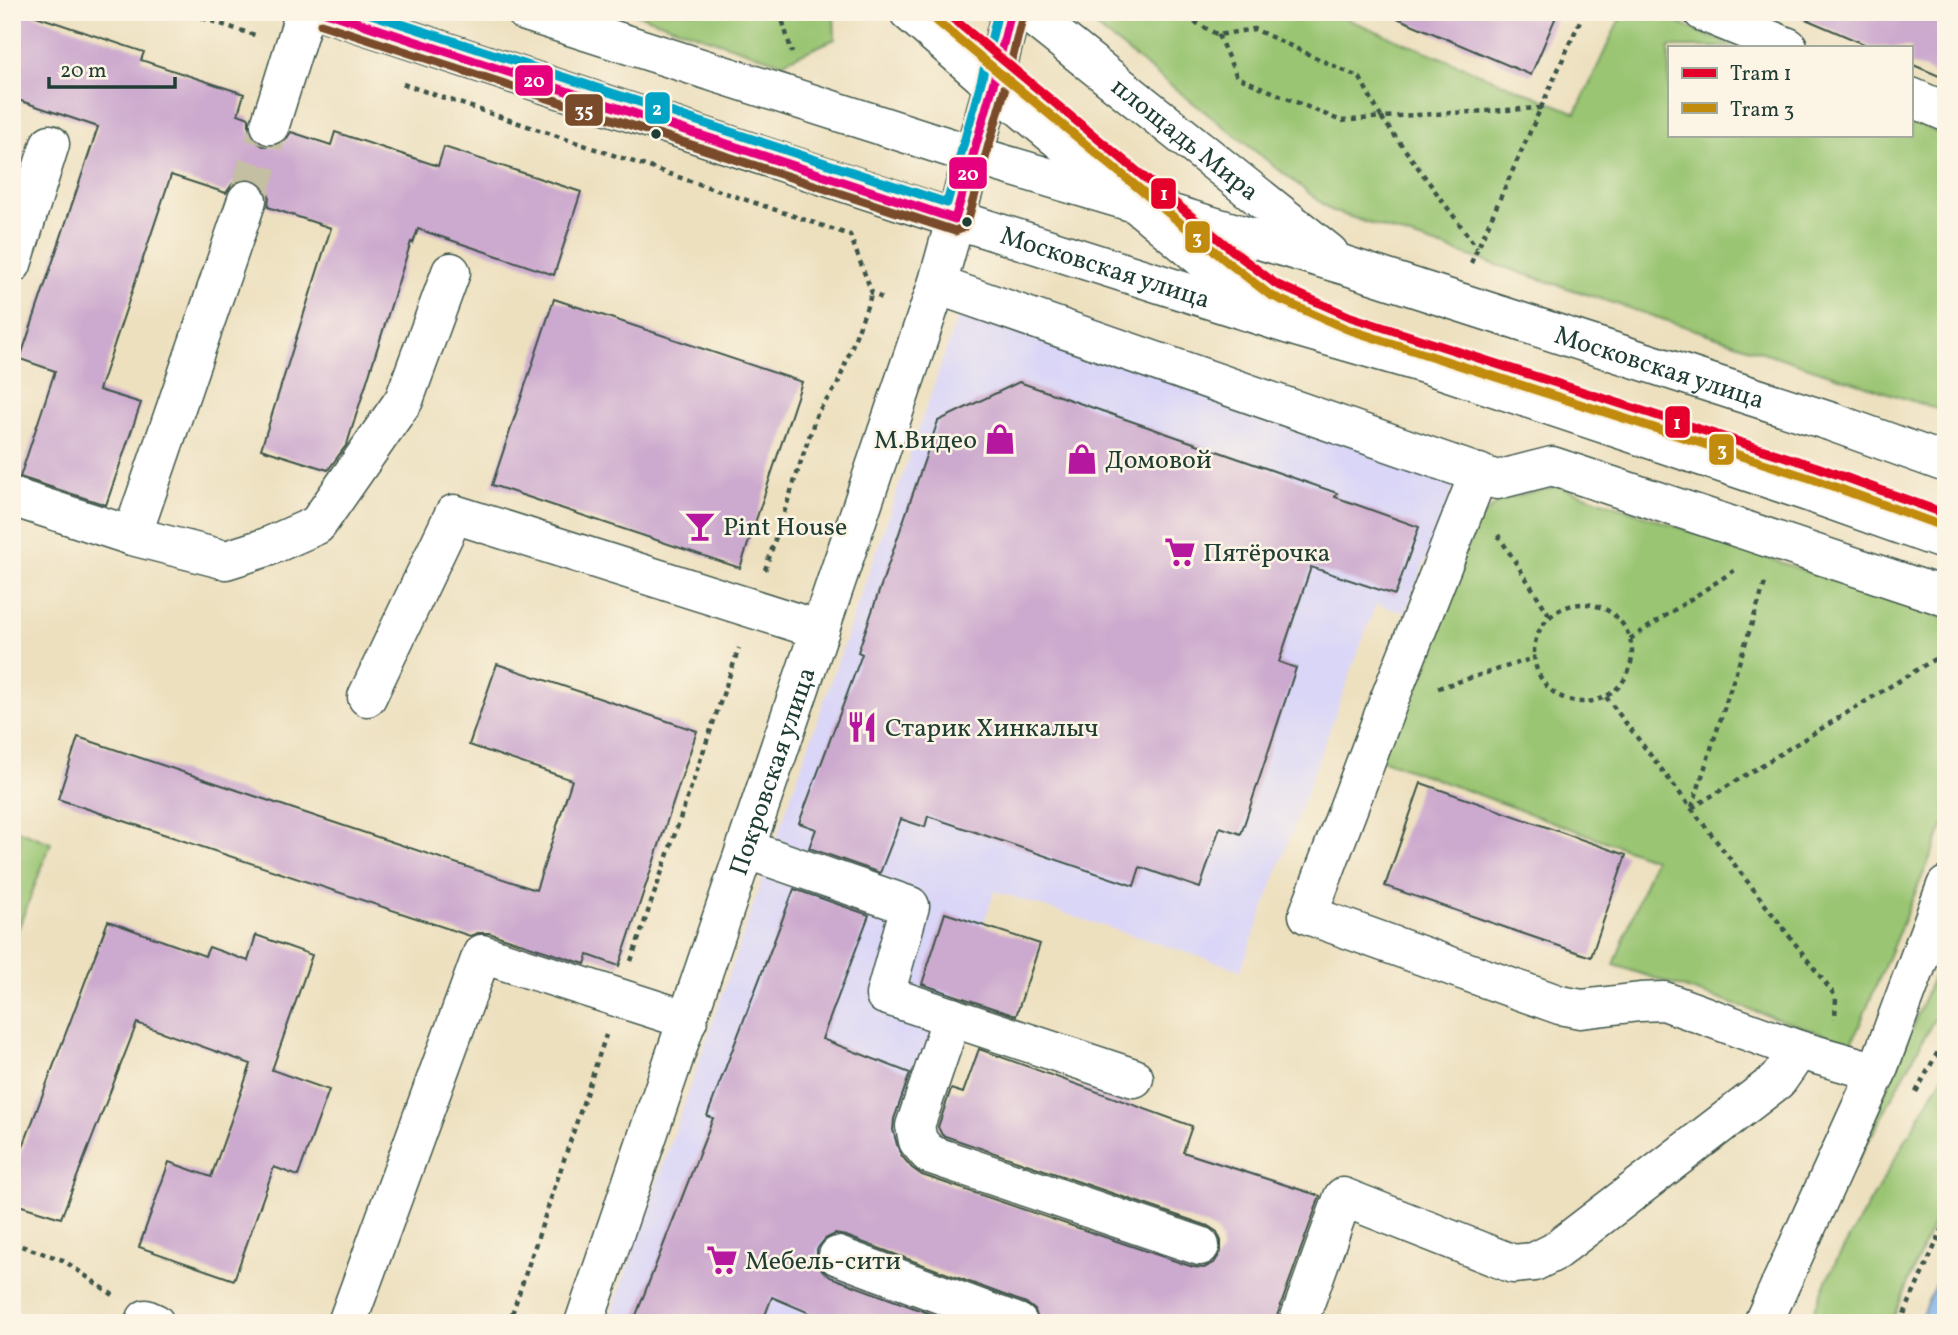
<svg xmlns="http://www.w3.org/2000/svg" width="1958" height="1335" font-family="Vollkorn,serif">
	<style>
		.built { fill: #dad6f7 }
		.green { fill: #9ac572; stroke: #5c8153; stroke-width: 2 }
		.water { fill: #7cb0e9; stroke: #4e768e; stroke-width: 2 }
		.building { fill: #cca9ce }
		.lines { fill: none; stroke-linecap: round; stroke-linejoin: round }
		.minor-tunnel { stroke: #c4bfa3; stroke-width: 38; stroke-dasharray: 38 19; stroke-linecap: butt }
		.minor-casing { stroke: #3e5549; stroke-width: 41 }
		.major-casing { stroke: #3e5549; stroke-width: 41 }
		.path { stroke: #3e5549; stroke-width: 4.5; stroke-dasharray: 5 5; stroke-linecap: butt }
		.minor { stroke: #fff; stroke-width: 38 }
		.major { stroke: #fff; stroke-width: 38 }
		.bus-1-casing { stroke: #fcf5e5; stroke-width: 14 }
		.bus-2-casing { stroke: #fcf5e5; stroke-width: 14 }
		.bus-3-casing { stroke: #fcf5e5; stroke-width: 14 }
		.bus-1 { stroke: #e5007d; stroke-width: 9 }
		.bus-2 { stroke: #7a4b2a; stroke-width: 9 }
		.bus-3 { stroke: #02a4c6; stroke-width: 9 }
		.tram-1-casing { stroke: #fcf5e5; stroke-width: 14 }
		.tram-2-casing { stroke: #fcf5e5; stroke-width: 14 }
		.tram-1 { stroke: #e4002b; stroke-width: 9 }
		.tram-2 { stroke: #c18c0d; stroke-width: 9 }
		.bus-dot { fill: #1f3d34; stroke: #fcf5e5; stroke-width: 2.5 }
		.labels { text-anchor: middle; stroke-width: 5; stroke-linejoin: round; paint-order: stroke }
		.street-label { font-size: 26px; fill: #1f3d34; stroke: #fcf5e5 }
		.poi-label { font-size: 26px; fill: #1f3d34; stroke: #fcf5e5; text-anchor: start }
		.line-badge { stroke: #fcf5e5; stroke-width: 2.5 }
		.badge-label { font-size: 19px; text-anchor: middle; font-weight: bold; fill: #fff }
	</style>
	<rect width="100%" height="100%" fill="#fcf5e5"/>
	<filter id="ink" filterUnits="userSpaceOnUse"><feTurbulence type="fractalNoise" baseFrequency=".0143" numOctaves="2"/><feDisplacementMap in="SourceGraphic" scale="14" xChannelSelector="R" yChannelSelector="G"/><feConvolveMatrix kernelMatrix="1 2 1 2 8 2 1 2 1" color-interpolation-filters="sRGB"/></filter>
	<filter id="wash" filterUnits="userSpaceOnUse"><feTurbulence type="fractalNoise" baseFrequency=".00686" numOctaves="4" result="noise"/><feDisplacementMap in="SourceGraphic" scale="28" xChannelSelector="R" yChannelSelector="G"/><feGaussianBlur stdDeviation="1.57" result="paint"/><feColorMatrix in="noise" values="0 0 0 0 0 0 0 0 0 0 0 0 0 0 0 0 0 1.4 0 .05"/><feComposite in="paint" operator="in"/></filter>
	<g filter="url(#wash)">
		<rect width="100%" height="100%" fill="#ede0bf"/>
		<!-- built -->
		<path class="built" d="M 970,281 L 1466,455 L 1405,613 L 1376,604 L 1241,970 L 995,891 L 837,1323 L 608,1323 Z"/>
		<!-- green -->
		<path class="green" d="M 630,12 L 834,12 L 835,39 L 781,63 Z
			M 1077,12 L 1330,12 L 1576,113 L 1623,12 L 1652,12 L 1735,47 L 1669,47 L 1669,135 L 1911,135 L 1911,121 L 1946,136 L 1946,412 L 1332,211 Z
			M 1558,486 L 1946,619 L 1946,820 L 1852,1043 L 1614,965 L 1654,859 L 1375,757 L 1459,539 L 1500,500 Z
			M 12,828 L 51,843 L 12,945 Z
			M 1946,946 L 1946,997 L 1854,1168 Z
			M 1946,1070 L 1946,1193 L 1891,1323 L 1808,1323 L 1834,1265 Z"/>
		<!-- water -->
		<path class="water" d="M 1946,1260 L 1946,1323 L 1918,1323 Z"/>
		<g id="blocks">
			<!-- building -->
			<path class="building" d="M 12,12 L 24,12 L 144,52 L 141,60 L 244,94 L 238,114 L 249,118 L 249,130 L 254,140 L 263,146 L 275,146 L 285,141 L 291,132 L 331,145 L 335,132 L 438,166 L 444,147 L 581,192 L 554,275 L 418,229 L 413,243 L 411,242 L 347,444 L 328,470 L 261,449 L 331,228 L 268,207 L 269,196 L 264,186 L 253,179 L 242,179 L 233,183 L 226,193 L 171,175 L 99,390 L 141,403 L 106,505 L 20,477 L 55,371 L 20,359 L 98,127 L 12,98 Z
				M 1383,12 L 1558,12 L 1531,75 Z
				M 1789,12 L 1946,12 L 1946,79 L 1911,64 L 1911,47 L 1871,47 Z
				M 554,299 L 802,382 L 740,568 L 492,485 Z
				M 1019,382 L 1337,493 L 1335,497 L 1419,527 L 1395,595 L 1311,567 L 1279,662 L 1296,668 L 1241,834 L 1220,827 L 1200,888 L 1140,867 L 1134,886 L 928,816 L 925,827 L 901,819 L 880,873 L 809,848 L 816,829 L 799,823 L 862,654 L 858,652 L 938,421 Z
				M 497,664 L 697,731 L 619,966 L 588,955 L 585,964 L 489,933 L 478,933 L 470,936 L 58,799 L 78,737 L 536,890 L 572,780 L 469,745 Z
				M 1421,783 L 1626,855 L 1591,957 L 1385,886 Z
				M 794,889 L 869,915 L 822,1039 L 910,1073 L 894,1119 L 893,1130 L 897,1145 L 901,1155 L 912,1168 L 922,1175 L 1193,1267 L 1204,1268 L 1214,1263 L 1221,1252 L 1221,1241 L 1217,1232 L 1208,1226 L 942,1135 L 938,1127 L 951,1089 L 963,1093 L 979,1049 L 1192,1126 L 1183,1152 L 1320,1196 L 1277,1316 L 1277,1323 L 1039,1323 L 1035,1310 L 1026,1303 L 846,1236 L 835,1234 L 825,1239 L 817,1249 L 817,1260 L 822,1270 L 830,1277 L 955,1323 L 833,1323 L 772,1297 L 762,1323 L 633,1323 L 713,1118 L 707,1116 Z
				M 945,913 L 1040,944 L 1016,1016 L 922,984 Z
				M 108,921 L 205,956 L 209,947 L 248,961 L 256,935 L 312,955 L 272,1070 L 329,1090 L 298,1176 L 274,1167 L 234,1280 L 139,1247 L 169,1162 L 211,1177 L 251,1064 L 137,1023 L 61,1218 L 12,1203 L 12,1176 Z"/>
		</g>
	</g>
	<g filter="url(#ink)">
		<use href="#blocks" fill-opacity="0" stroke="#3e5549" stroke-width="2"/>
		<g class="lines">
			<!-- minor-tunnel -->
			<path class="minor-tunnel" d="M 247,200 L 270,125"/>
			<defs>
				<g id="minor">
					<path d="M 1703,12 L 1788,47"/>
					<path d="M 1911,97 L 1946,112"/>
					<path d="M 270,125 L 305,12"/>
					<path d="M 247,200 L 132,536 L 226,560 L 267,547 L 317,525 L 404,400 L 451,272"/>
					<path d="M 12,264 L 50,144"/>
					<path d="M 937,285 L 1497,480 L 1552,466 L 1946,597"/>
					<path d="M 1479,473 L 1388,703 L 1308,915 L 1560,1005 L 1581,1009 L 1640,1002 L 1664,1001 L 1799,1050 L 1877,1072"/>
					<path d="M 12,497 L 132,536"/>
					<path d="M 367,697 L 454,514 L 820,630"/>
					<path d="M 745,849 L 910,906 L 885,995 L 1134,1078"/>
					<path d="M 952,1017 L 915,1126 L 918,1141 L 929,1154 L 1200,1246"/>
					<path d="M 838,1256 L 1018,1323"/>
					<path d="M 146,1319 L 155,1323"/>
					<path d="M 347,1323 L 482,954 L 688,1020"/>
					<path id="s1" d="M 584,1323 L 937,285 L 993,85 L 1011,12"/>
					<path d="M 1298,1323 L 1343,1197 L 1513,1264 L 1534,1262 L 1554,1252 L 1778,1080 L 1799,1050"/>
					<path d="M 1763,1323 L 1877,1072 L 1946,886"/>
				</g>
				<g id="major">
					<path id="s2" d="M 325,12 L 955,219 L 1296,327 L 1428,365 L 1808,492 L 1946,541"/>
					<path id="s3" d="M 526,12 L 973,155 L 1344,265 L 1832,422 L 1946,463"/>
					<path d="M 909,12 L 993,85 L 1209,264 L 1267,306"/>
					<path id="s4" d="M 1027,12 L 1329,253"/>
				</g>
			</defs>
			<!-- minor casing -->
			<use href="#minor" class="minor-casing"/>
			<!-- major casing -->
			<use href="#major" class="major-casing"/>
			<!-- path -->
			<path class="path" d="M 183,12 L 255,35
				M 780,12 L 792,53
				M 1177,12 L 1218,35 L 1254,29 L 1360,78 L 1381,117 L 1541,108
				M 1218,35 L 1237,77 L 1341,121 L 1381,117 L 1477,248
				M 403,84 L 850,235 L 872,293 L 886,300
				M 1471,263 L 1584,12
				M 1498,535 L 1550,616
				M 765,570 L 817,413 L 837,386 L 872,293
				M1534 653a49 49 0 1 1 98 0a49 49 0 1 1-98 0Z
				M 1630,639 L 1735,570
				M 1438,688 L 1534,658
				M 1606,697 L 1836,997 L 1835,1019
				M 1692,807 L 1766,580
				M 1692,808 L 1946,652
				M 631,961 L 739,648
				M 1916,1092 L 1946,1037
				M 12,1243 L 63,1260 L 113,1295
				M 509,1323 L 606,1035
				M 1900,1323 L 1946,1221"/>
			<!-- minor -->
			<use href="#minor" class="minor"/>
			<!-- major -->
			<use href="#major" class="major"/>
			<defs>
				<path id="bus-1" d="M 326,12 L 955,219 L 993,85 L 1011,12"/>
				<path id="bus-2" d="M 321,24 L 955,231 L 963,228 L 967,222 L 1005,88 L 1023,15"/>
				<path id="bus-3" d="M 365,12 L 947,203 L 981,82 L 998,12"/>
			</defs>
			<!-- bus-1 casing -->
			<use href="#bus-1" class="bus-1-casing"/>
			<!-- bus-2 casing -->
			<use href="#bus-2" class="bus-2-casing"/>
			<!-- bus-3 casing -->
			<use href="#bus-3" class="bus-3-casing"/>
			<!-- bus-1 -->
			<use href="#bus-1" class="bus-1"/>
			<!-- bus-2 -->
			<use href="#bus-2" class="bus-2"/>
			<!-- bus-3 -->
			<use href="#bus-3" class="bus-3"/>
			<defs>
				<path id="tram-1" d="M 945,12 L 1238,255 L 1276,284 L 1351,317 L 1817,467 L 1946,514"/>
				<path id="tram-2" d="M 937,21 L 1230,264 L 1270,295 L 1347,329 L 1813,479 L 1942,526"/>
			</defs>
			<!-- tram-1 casing -->
			<use href="#tram-1" class="tram-1-casing"/>
			<!-- tram-2 casing -->
			<use href="#tram-2" class="tram-2-casing"/>
			<!-- tram-1 -->
			<use href="#tram-1" class="tram-1"/>
			<!-- tram-2 -->
			<use href="#tram-2" class="tram-2"/>
		</g>
	</g>
	<!-- icons -->
	<defs>
		<symbol id="shop-bare" viewBox="-9 -9 18 18"><path d="M-5-2.5h2.3a2.7 3.5 0 0 1 5.4 0H5L5.5 6h-11ZM-1.5-2.5h3a1.5 2.3 0 0 0-3 0Z" fill="#b5179e" stroke="#fcf5e5" stroke-width="2.5" paint-order="stroke"/></symbol>
		<symbol id="bar-bare" viewBox="-9 -9 18 18"><path d="M-6-5H6L.8 .8V4.5H3.5V6h-7V4.5H-.8V.8Z" fill="#b5179e" stroke="#fcf5e5" stroke-width="2.5" paint-order="stroke"/></symbol>
		<symbol id="supermarket-bare" viewBox="-9 -9 18 18"><path d="M-6-5.5h2.5l.6 2H6L4.5 2H-2.5L-4.4-4H-6ZM-1.5 3.2a1.3 1.3 0 1 0 .1 0ZM3 3.2a1.3 1.3 0 1 0 .1 0Z" fill="#b5179e" stroke="#fcf5e5" stroke-width="2.5" paint-order="stroke"/></symbol>
		<symbol id="restaurant-bare" viewBox="-9 -9 18 18"><path d="M-5-6h1v4h1v-4h1v4h1v-4h1v5L-1.5 .5V6h-2V.5L-5-1ZM5-6V6H3V1.5H1.5Q1.5-4 5-6Z" fill="#b5179e" stroke="#fcf5e5" stroke-width="2.5" paint-order="stroke"/></symbol>
	</defs>
	<g fill-rule="evenodd">
		<use href="#shop-bare" x="978" y="417" width="44" height="44"/>
		<use href="#shop-bare" x="1060" y="437" width="44" height="44"/>
		<use href="#bar-bare" x="678" y="504" width="44" height="44"/>
		<use href="#supermarket-bare" x="1158" y="530" width="44" height="44"/>
		<use href="#restaurant-bare" x="840" y="705" width="44" height="44"/>
		<use href="#supermarket-bare" x="700" y="1238" width="44" height="44"/>
	</g>
	<!-- markers -->
	<g class="bus-dot">
		<circle cx="656" cy="134" r="6"/>
		<circle cx="967" cy="222" r="6"/>
	</g>
	<g class="labels">
		<!-- street labels -->
		<g class="street-label">
			<text dy="9" stroke="none"><textPath href="#s4" startOffset="203">площадь Мира</textPath></text>
			<text dy="9" stroke="none"><textPath href="#s2" startOffset="821">Московская улица</textPath></text>
			<text dy="9" stroke="none"><textPath href="#s3" startOffset="1188">Московская улица</textPath></text>
			<text dy="9" stroke="none"><textPath href="#s1" startOffset="583">Покровская улица</textPath></text>
		</g>
		<!-- poi labels -->
		<g class="poi-label">
			<text x="977" y="448" text-anchor="end">М.Видео</text>
			<text x="1105" y="468">Домовой</text>
			<text x="723" y="535">Pint House</text>
			<text x="1203" y="561">Пятёрочка</text>
			<text x="885" y="736">Старик Хинкалыч</text>
			<text x="745" y="1269">Мебель-сити</text>
		</g>
	</g>
	<g class="line-badge">
		<rect x="514" y="64" width="40" height="33" rx="7" fill="#e5007d"/>
		<rect x="644" y="91" width="27" height="34" rx="7" fill="#02a4c6"/>
		<rect x="564" y="93" width="40" height="34" rx="7" fill="#7a4b2a"/>
		<rect x="948" y="156" width="40" height="34" rx="7" fill="#e5007d"/>
		<rect x="1150" y="177" width="27" height="33" rx="7" fill="#e4002b"/>
		<rect x="1184" y="220" width="27" height="34" rx="7" fill="#c18c0d"/>
		<rect x="1664" y="405" width="27" height="34" rx="7" fill="#e4002b"/>
		<rect x="1708" y="433" width="27" height="33" rx="7" fill="#c18c0d"/>
	</g>
	<g class="badge-label">
		<text x="534" y="87">20</text>
		<text x="657" y="115">2</text>
		<text x="584" y="117">35</text>
		<text x="968" y="180">20</text>
		<text x="1164" y="200">1</text>
		<text x="1197" y="244">3</text>
		<text x="1677" y="429">1</text>
		<text x="1722" y="456">3</text>
	</g>
	<!-- margin -->
	<rect width="1958" height="1335" fill="none" stroke="#fcf5e5" stroke-width="42"/>
	<!-- legend -->
	<rect x="1668" y="46" width="245" height="91" fill="#fcf5e5" stroke="#a4ab9e" stroke-width="2"/>
	<rect x="1682" y="68" width="35" height="10" fill="#e4002b" stroke="#a4ab9e" stroke-width="2"/>
	<text x="1730" y="80" font-size="21" fill="#1f3d34">Tram 1</text>
	<rect x="1682" y="103" width="35" height="10" fill="#c18c0d" stroke="#a4ab9e" stroke-width="2"/>
	<text x="1730" y="116" font-size="21" fill="#1f3d34">Tram 3</text>
	<!-- scale -->
	<path d="M49 77v10h126v-10" fill="none" stroke="#1f3d34" stroke-width="3.5"/>
	<text x="60" y="77" font-size="21" fill="#1f3d34" stroke="#fcf5e5" stroke-width="5" paint-order="stroke">20 m</text>
</svg>
